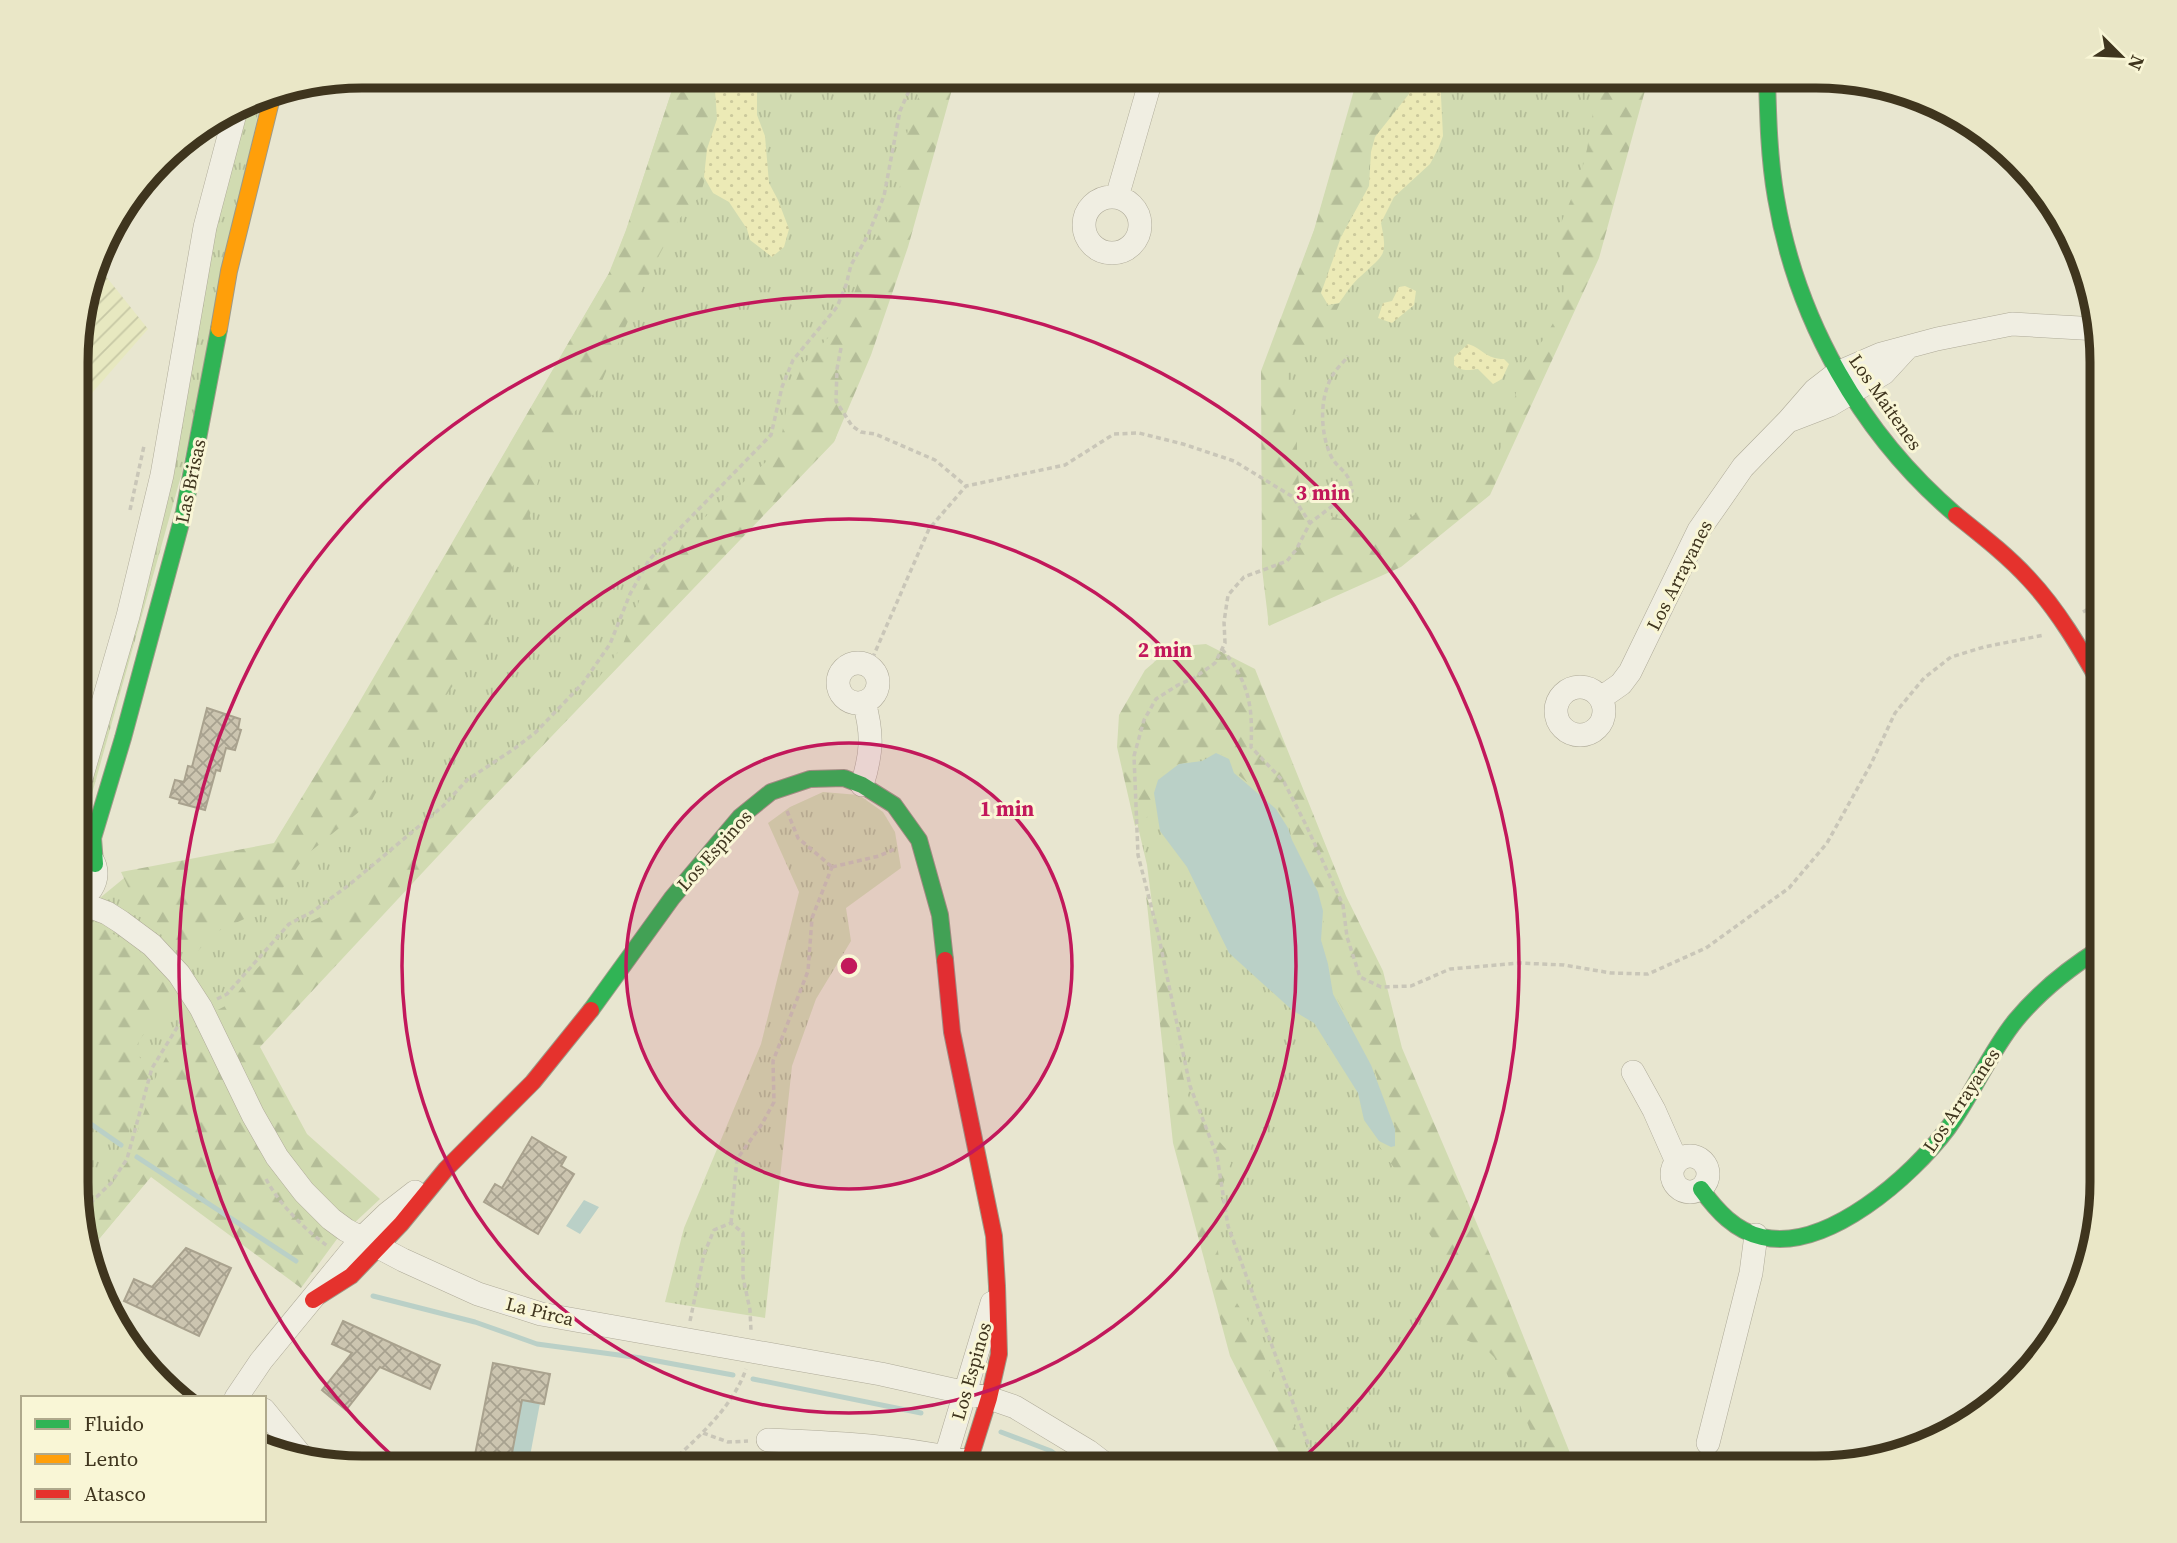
<svg xmlns="http://www.w3.org/2000/svg" width="2177" height="1543" font-family="'Source Serif 4',serif">
	<style>
		.farmland { fill: url(#farmland-furrows) }
		.grass { fill: url(#grass-tufts) }
		.forest { fill: url(#forest-firs) }
		.sand { fill: url(#sand-dots) }
		.water { fill: #bad0c7 }
		.lines { fill: none; stroke-linecap: round; stroke-linejoin: round }
		.stream { stroke: #bad0c7; stroke-width: 5 }
		.building { fill: url(#building-cross-hatch); stroke: #a9a28e; stroke-width: 2 }
		.street-casing { stroke: #aeaa98; stroke-width: 24 }
		.fast-casing { stroke: #9d9a88; stroke-width: 18 }
		.slow-casing { stroke: #9d9a88; stroke-width: 18 }
		.jam-casing { stroke: #9d9a88; stroke-width: 18 }
		.path { stroke: #c9c6b8; stroke-width: 3.5; stroke-dasharray: 5 3.5; stroke-linecap: butt }
		.street { stroke: #f0eee2; stroke-width: 23 }
		.fast { stroke: #30b455; stroke-width: 16 }
		.slow { stroke: #ff9f0a; stroke-width: 16 }
		.jam { stroke: #e5322d; stroke-width: 16 }
		.ring { fill: none; stroke: #c2185b; stroke-width: 3.5 }
		.labels { text-anchor: middle; stroke-width: 6; stroke-linejoin: round; paint-order: stroke }
		.street-label { font-size: 19px; fill: #3f351e; stroke: #f9f6d6 }
		.rim { fill: none; stroke: #3f351e; stroke-width: 9 }
		.centre { fill: #c2185b; stroke: #f9f6d6; stroke-width: 3.5 }
		.ring-label { font-size: 21px; text-anchor: middle; font-weight: bold; fill: #c2185b; stroke: #f9f6d6; stroke-width: 6; stroke-linejoin: round; paint-order: stroke }
	</style>
	<defs>
		<pattern id="farmland-furrows" width="10" height="10" patternUnits="userSpaceOnUse" patternTransform="scale(1.75)"><rect width="10" height="10" fill="#e7e8c0"/><path d="M-1 1l2-2M0 10L10 0M9 11l2-2" fill="none" stroke="#c7c8a5"/></pattern>
		<pattern id="grass-tufts" width="24" height="20" patternUnits="userSpaceOnUse" patternTransform="scale(1.75)"><rect width="24" height="20" fill="#d1dbb1"/><path d="M3 7l-1-3M5 7V3M7 7l1-3M15 17l-1-3M17 17v-4M19 17l1-3" fill="none" stroke="#b4bd98"/></pattern>
		<pattern id="forest-firs" width="22" height="20" patternUnits="userSpaceOnUse" patternTransform="scale(1.75)"><rect width="22" height="20" fill="#d1dbb1"/><path d="M5 1l3.5 6h-7zM16 11l3.5 6h-7z" fill="#b4bd98"/></pattern>
		<pattern id="sand-dots" width="8" height="8" patternUnits="userSpaceOnUse" patternTransform="scale(1.75)"><rect width="8" height="8" fill="#eceab6"/><path d="M2 2h.1M6 6h.1" fill="none" stroke="#cbc99c" stroke-width="1.8" stroke-linecap="round"/></pattern>
		<pattern id="building-cross-hatch" width="8" height="8" patternUnits="userSpaceOnUse" patternTransform="scale(1.75)"><rect width="8" height="8" fill="#ccc5b0"/><path d="M0 0l8 8M0 8l8-8" fill="none" stroke="#a7a18f"/></pattern>
	</defs>
	<rect width="100%" height="100%" fill="#e8e6d0"/>
	<!-- farmland -->
	<path class="farmland" d="M 96,264 L 148,329 L 78,409 L 78,324 Z"/>
	<!-- grass -->
	<path class="grass" d="M 677,75 L 955,75 L 835,440 L 401,893 L 258,1047 L 89,1251 L 78,1219 L 78,916 L 129,874 L 274,844 L 344,730 L 610,272 L 626,231 Z
		M 1359,76 L 1647,76 L 1597,259 L 1488,496 L 1400,566 L 1268,625 L 1264,369 L 1315,228 Z
		M 262,95 L 181,476 L 81,833 L 78,835 L 78,808 L 101,741 L 231,162 L 247,100 Z
		M 1197,649 L 1233,665 L 1401,1049 L 1575,1468 L 1290,1468 L 1233,1356 L 1158,950 L 1147,865 L 1127,780 L 1132,694 L 1155,661 Z
		M 823,792 L 859,795 L 883,812 L 895,832 L 901,868 L 846,908 L 851,941 L 816,999 L 792,1066 L 765,1318 L 665,1302 L 684,1228 L 761,1044 L 799,892 L 768,823 L 790,807 Z"/>
	<!-- forest -->
	<path class="forest" d="M 677,75 L 725,75 L 721,80 L 709,165 L 700,196 L 680,218 L 663,248 L 645,282 L 598,390 L 572,414 L 544,456 L 528,523 L 511,571 L 472,659 L 449,691 L 432,722 L 381,783 L 371,802 L 305,856 L 276,898 L 253,915 L 216,932 L 191,958 L 140,913 L 121,872 L 274,843 L 346,725 L 609,273 L 626,230 Z
		M 927,75 L 956,75 L 908,247 L 871,355 L 834,442 L 479,812 L 260,1047 L 307,1134 L 380,1199 L 337,1239 L 301,1288 L 151,1177 L 89,1251 L 78,1216 L 112,1184 L 128,1160 L 155,1079 L 169,1051 L 189,1025 L 229,1004 L 254,972 L 293,930 L 343,906 L 446,823 L 474,791 L 539,744 L 590,689 L 622,647 L 645,585 L 708,514 L 767,461 L 781,439 L 788,400 L 802,366 L 839,326 L 848,309 L 872,246 L 889,218 L 900,186 L 909,121 Z
		M 1358,76 L 1411,76 L 1409,93 L 1374,137 L 1370,152 L 1368,186 L 1340,237 L 1321,292 L 1327,306 L 1340,303 L 1326,333 L 1316,346 L 1299,358 L 1287,375 L 1291,408 L 1297,422 L 1297,466 L 1300,491 L 1307,503 L 1333,517 L 1355,523 L 1387,527 L 1407,521 L 1421,509 L 1436,506 L 1468,491 L 1483,478 L 1495,463 L 1504,439 L 1524,362 L 1544,339 L 1561,309 L 1564,288 L 1559,240 L 1561,223 L 1580,178 L 1587,149 L 1592,121 L 1594,87 L 1598,76 L 1649,76 L 1599,258 L 1490,495 L 1401,567 L 1269,626 L 1262,569 L 1261,371 L 1314,230 Z
		M 1206,644 L 1255,669 L 1346,896 L 1383,971 L 1402,1048 L 1500,1278 L 1576,1468 L 1540,1468 L 1541,1460 L 1534,1439 L 1504,1367 L 1485,1348 L 1447,1332 L 1439,1321 L 1440,1270 L 1440,1255 L 1436,1244 L 1425,1227 L 1405,1183 L 1379,1147 L 1394,1150 L 1396,1129 L 1372,1064 L 1334,993 L 1330,963 L 1322,939 L 1324,911 L 1319,892 L 1293,840 L 1289,827 L 1277,808 L 1235,772 L 1230,758 L 1216,752 C 1180,771 1149,756 1154,812 L 1135,826 L 1117,747 L 1119,715 L 1145,670 L 1172,647 Z
		M 1146,895 L 1172,970 L 1177,1050 L 1186,1089 L 1194,1113 L 1226,1149 L 1231,1163 L 1217,1200 L 1214,1217 L 1220,1268 L 1227,1287 L 1255,1332 L 1279,1396 L 1315,1468 L 1287,1468 L 1230,1356 L 1173,1143 Z
		M 78,916 C 122,936 148,955 182,989 L 139,1040 L 137,1054 L 151,1071 L 125,1144 L 78,1112 Z"/>
	<!-- sand -->
	<path class="sand" d="M 757,75 L 757,115 L 765,136 L 769,183 L 778,200 L 789,229 L 784,247 L 772,257 L 750,240 L 747,229 L 729,202 L 713,193 L 704,177 L 707,149 L 717,119 L 715,90 L 721,76 Z
		M 1412,76 L 1440,76 L 1443,136 L 1438,149 L 1430,164 L 1394,197 L 1381,223 C 1388,257 1384,254 1361,276 C 1352,283 1346,294 1339,303 L 1328,305 L 1321,293 L 1341,237 L 1369,186 L 1371,152 L 1375,137 L 1409,94 Z
		M 1405,286 L 1416,291 L 1414,305 L 1392,323 L 1378,318 L 1383,303 L 1392,301 L 1399,287 Z
		M 1468,344 C 1484,349 1485,359 1504,359 L 1509,364 L 1502,379 L 1493,384 L 1478,369 C 1469,370 1462,372 1454,365 L 1454,357 Z"/>
	<!-- water -->
	<path class="water" d="M 1216,753 L 1229,759 L 1234,773 L 1276,809 L 1288,828 L 1292,840 L 1318,892 L 1323,911 L 1321,940 L 1328,964 L 1333,994 L 1371,1065 L 1395,1129 L 1395,1146 L 1391,1147 L 1379,1141 L 1364,1120 L 1358,1093 L 1314,1023 L 1292,1010 L 1229,953 L 1187,867 L 1160,831 L 1154,793 L 1158,780 L 1179,764 L 1202,761 Z
		M 584,1200 L 599,1207 L 580,1234 L 566,1226 Z
		M 509,1397 L 540,1403 L 530,1456 L 502,1451 C 520,1430 522,1422 509,1397 Z"/>
	<g class="lines">
		<!-- stream -->
		<path class="stream" d="M 78,1115 L 121,1145
			M 137,1157 L 296,1261
			M 373,1296 L 475,1322 L 537,1344 L 641,1358 L 733,1375
			M 753,1379 L 921,1413
			M 1001,1432 L 1051,1451 L 1071,1467"/>
	</g>
	<!-- building -->
	<path class="building" d="M 207,708 L 240,719 L 238,729 L 241,730 L 235,750 L 226,748 L 220,771 L 216,770 L 205,810 L 179,803 L 180,800 L 170,797 L 175,780 L 184,782 L 188,766 L 192,767 Z
		M 532,1137 L 566,1157 L 561,1166 L 574,1174 L 538,1234 L 484,1202 L 495,1184 L 502,1188 Z
		M 186,1248 L 231,1268 L 199,1336 L 124,1301 L 134,1279 L 152,1287 Z
		M 343,1321 L 440,1365 L 430,1389 L 380,1367 L 346,1410 L 322,1390 L 352,1353 L 332,1344 Z
		M 493,1363 L 550,1374 L 544,1404 L 522,1400 L 512,1453 L 549,1460 L 548,1467 L 482,1467 L 483,1462 L 474,1460 Z"/>
	<g class="lines">
		<defs>
			<path id="street" d="M 459,75 L 472,80 L 481,75
				M 1117,197 L 1152,76
				M1084 225a28 28 0 1 1 56 0a28 28 0 1 1-56 0Z
				M 1791,420 L 1830,405 L 1884,373 L 1907,348
				M838 683a20 20 0 1 1 40 0a20 20 0 1 1-40 0Z
				M1556 711a24 24 0 1 1 48 0a24 24 0 1 1-48 0Z
				M 1601,698 L 1621,684 L 1630,672 L 1699,530 L 1743,467 L 1788,421 L 1815,390 L 1837,373 L 1881,354 L 1937,339 L 2012,324 L 2098,329
				M 862,785 C 872,753 873,734 864,702
				M 78,789 L 128,616 L 162,475 L 205,227 L 237,106
				M 78,848 C 103,859 101,889 78,900
				M 78,902 L 107,913 L 121,922 L 152,945 L 179,974 L 201,1008 L 253,1115 L 277,1157 L 304,1192 L 331,1219 L 346,1230 L 403,1260 L 478,1294 L 541,1314 L 881,1374 L 989,1398 L 1015,1407 L 1088,1451 L 1109,1467
				M 1633,1072 L 1654,1110 L 1677,1162
				M1672 1174a18 18 0 1 1 36 0a18 18 0 1 1-36 0Z
				M 236,1398 L 261,1361 L 362,1238 L 388,1213 L 415,1192
				M 264,1410 L 304,1459
				M 768,1440 C 847,1443 914,1447 991,1467
				M 1708,1443 L 1751,1273 L 1756,1235
				M 946,1456 L 992,1303"/>
			<path id="fast" d="M 1767,76 C 1768,117 1769,158 1776,198 C 1797,321 1861,434 1956,515
				M 95,864 L 93,838 L 123,738 L 184,512 L 219,329
				M 591,1010 L 672,898 L 740,817 L 771,792 L 810,779 L 844,778 L 862,785 L 894,805 L 919,840 L 940,915 L 945,960
				M 1701,1189 C 1717,1211 1735,1231 1762,1237 C 1827,1252 1912,1176 1948,1128 C 1973,1094 1989,1053 2016,1020 C 2040,991 2069,968 2101,948"/>
			<path id="slow" d="M 219,329 L 229,271 L 273,93"/>
			<path id="jam" d="M 1956,515 C 1981,535 2007,555 2029,579 C 2058,610 2080,648 2101,685
				M 945,960 L 952,1032 L 994,1236 L 997,1286 L 999,1354 L 989,1398 L 969,1462
				M 313,1300 L 351,1276 L 401,1224 L 446,1169 L 533,1082 L 591,1010"/>
		</defs>
		<!-- street casing -->
		<use href="#street" class="street-casing"/>
		<!-- fast casing -->
		<use href="#fast" class="fast-casing"/>
		<!-- slow casing -->
		<use href="#slow" class="slow-casing"/>
		<!-- jam casing -->
		<use href="#jam" class="jam-casing"/>
		<!-- path -->
		<path class="path" d="M 841,348 L 837,369 L 836,401 L 852,426 L 861,432 L 875,434 L 935,460 L 966,486
			M 130,510 L 144,446
			M 2083,612 L 2101,602
			M 1222,649 C 1249,682 1253,706 1251,747 L 1284,782 L 1306,825 L 1343,905 L 1347,937 L 1360,977 L 1381,987 L 1411,986 L 1450,969 L 1520,963 L 1564,965 L 1611,973 L 1648,974 L 1706,948 L 1789,888 L 1827,843 L 1871,764 L 1895,713 L 1924,678 L 1951,657 L 1984,647 L 2044,635
			M 869,666 L 929,529 L 966,486 L 1065,465 L 1114,434 L 1139,433 L 1183,444 L 1234,461 L 1293,497 L 1310,523
			M 787,811 L 798,838 L 832,867
			M 832,867 L 879,856 L 897,848
			M 217,999 L 227,994 L 289,924 L 312,912 L 349,885 L 443,806 L 467,780 L 514,749 L 536,732 L 583,683 L 610,644 L 630,594 L 649,560 L 771,435 L 782,387 L 793,360 L 837,307 L 846,285 L 851,265 L 868,235 L 884,196 L 900,111 L 916,75
			M 266,1179 C 280,1205 305,1230 329,1247
			M 78,1215 L 111,1183 L 127,1159 L 152,1068 L 183,1018
			M 731,1223 L 737,1159 L 762,1124 L 774,1102 L 773,1061 L 808,971 L 812,918 L 832,867
			M 690,1321 L 704,1254 L 714,1230 L 731,1223 L 743,1233 L 743,1277 L 750,1310 L 751,1331
			M 703,1433 L 728,1442 L 748,1441
			M 666,1467 C 696,1439 732,1409 746,1369
			M 1317,1468 L 1228,1226 L 1217,1156 L 1190,1086 L 1158,933 L 1138,855 L 1134,756 L 1144,720 L 1156,699 L 1178,685 L 1194,678 L 1215,663 L 1225,643 L 1224,622 L 1228,595 L 1244,577 L 1287,561 L 1296,550 L 1310,523 L 1352,491 C 1350,470 1337,470 1330,454 C 1320,430 1319,396 1334,373 C 1338,367 1344,362 1348,356"/>
		<!-- street -->
		<use href="#street" class="street"/>
		<!-- fast -->
		<use href="#fast" class="fast"/>
		<!-- slow -->
		<use href="#slow" class="slow"/>
		<!-- jam -->
		<use href="#jam" class="jam"/>
	</g>
	<!-- distance rings -->
	<circle cx="849" cy="966" r="223" fill="#c2185b" fill-opacity=".12"/>
	<g class="ring">
		<circle cx="849" cy="966" r="223"/>
		<circle cx="849" cy="966" r="447"/>
		<path d="M401 1464A670 670 0 1 1 1297 1464"/>
	</g>
	<g class="labels">
		<!-- street labels -->
		<g class="street-label">
			<text transform="translate(1886 402) rotate(55)" y="7">Los Maitenes</text>
			<text transform="translate(190 481) rotate(-78)" y="7">Las Brisas</text>
			<text transform="translate(1679 575) rotate(-63)" y="7">Los Arrayanes</text>
			<text transform="translate(714 850) rotate(-48)" y="7">Los Espinos</text>
			<text transform="translate(1961 1100) rotate(-56)" y="7">Los Arrayanes</text>
			<text transform="translate(540 1311) rotate(14)" y="7">La Pirca</text>
			<text transform="translate(971 1371) rotate(-74)" y="7">Los Espinos</text>
		</g>
	</g>
	<!-- crop -->
	<path d="M0 0H2177V1543H0ZM362 88H1816A274 274 0 0 1 2090 362V1182A274 274 0 0 1 1816 1456H362A274 274 0 0 1 88 1182V362A274 274 0 0 1 362 88Z" fill="#eae7c7" fill-rule="evenodd"/>
	<path class="rim" d="M362 88H1816A274 274 0 0 1 2090 362V1182A274 274 0 0 1 1816 1456H362A274 274 0 0 1 88 1182V362A274 274 0 0 1 362 88Z"/>
	<circle cx="849" cy="966" r="10" class="centre"/>
	<g class="ring-label">
		<text x="1323" y="500">3 min</text>
		<text x="1165" y="657">2 min</text>
		<text x="1007" y="816">1 min</text>
	</g>
	<!-- legend -->
	<rect x="21" y="1396" width="245" height="126" fill="#f9f6d6" stroke="#afa98c" stroke-width="2"/>
	<rect x="35" y="1419" width="35" height="10" fill="#30b455" stroke="#afa98c" stroke-width="2"/>
	<text x="84" y="1431" font-size="21" fill="#3f351e">Fluido</text>
	<rect x="35" y="1454" width="35" height="10" fill="#ff9f0a" stroke="#afa98c" stroke-width="2"/>
	<text x="84" y="1466" font-size="21" fill="#3f351e">Lento</text>
	<rect x="35" y="1489" width="35" height="10" fill="#e5322d" stroke="#afa98c" stroke-width="2"/>
	<text x="84" y="1501" font-size="21" fill="#3f351e">Atasco</text>
	<!-- north arrow -->
	<g transform="translate(2121 56) rotate(114)" stroke="#f9f6d6" stroke-width="5" paint-order="stroke">
	<path d="M0-5L12 26L0 18L-12 26Z" fill="#3f351e"/>
	<text y="-10" font-size="19" font-weight="bold" text-anchor="middle" fill="#3f351e">N</text>
	</g>
</svg>
